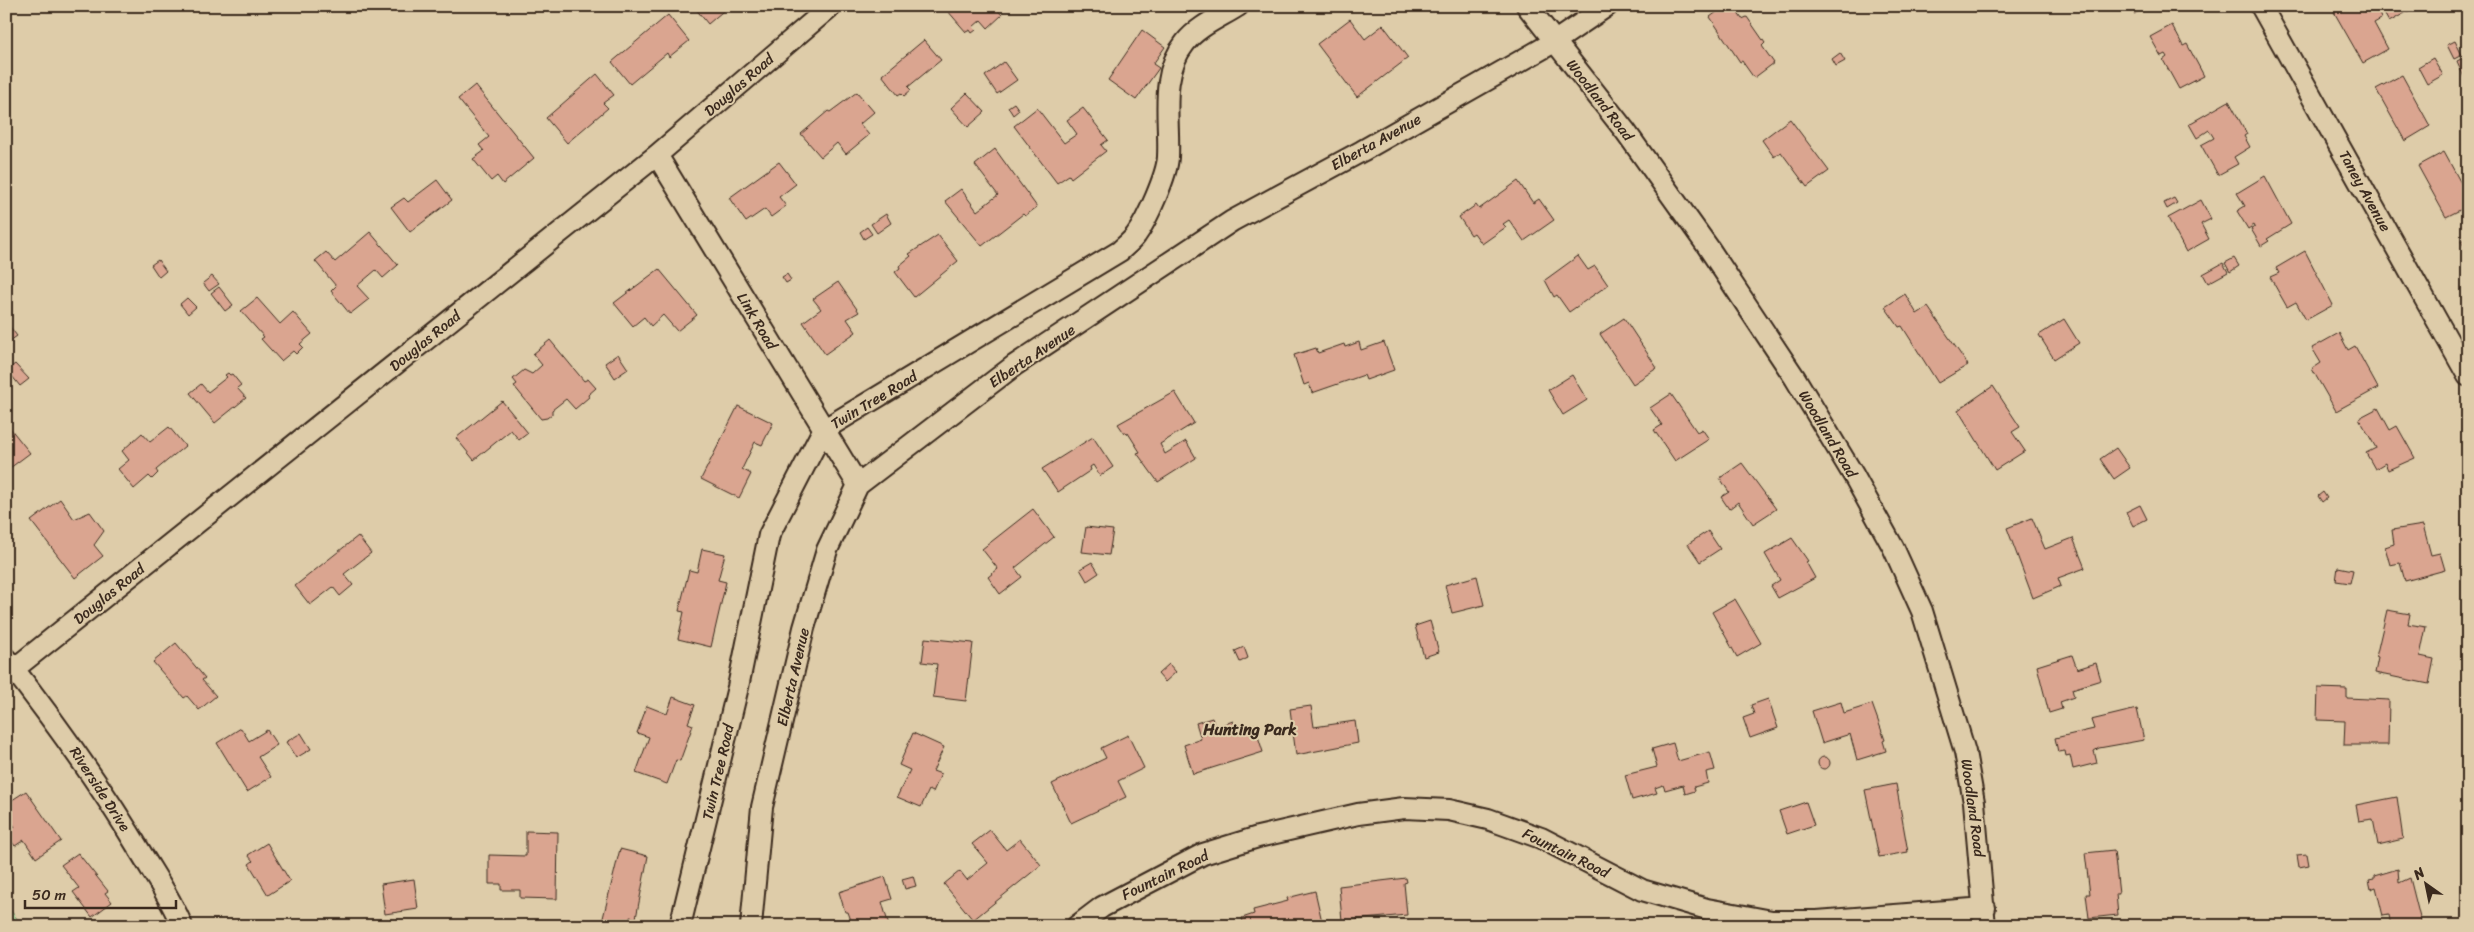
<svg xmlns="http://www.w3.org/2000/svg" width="2474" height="932" font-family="Sriracha,sans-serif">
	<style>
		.green { fill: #b7e9a9; stroke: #798a64 }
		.building { fill: #daa590; stroke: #3b2a1e }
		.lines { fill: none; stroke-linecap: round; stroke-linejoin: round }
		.minor-casing { stroke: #3b2a1e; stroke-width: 24 }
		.minor { stroke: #decca9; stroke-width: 20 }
		.labels { text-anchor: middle; stroke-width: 4; stroke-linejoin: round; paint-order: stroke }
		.street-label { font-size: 15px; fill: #3b2a1e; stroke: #decca9 }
		.neighbourhood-label { font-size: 16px; font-weight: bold; fill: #3b2a1e; stroke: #decca9 }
	</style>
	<rect width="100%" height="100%" fill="#decca9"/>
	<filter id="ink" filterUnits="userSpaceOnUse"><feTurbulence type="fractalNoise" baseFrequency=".02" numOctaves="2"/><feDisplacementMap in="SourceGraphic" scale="10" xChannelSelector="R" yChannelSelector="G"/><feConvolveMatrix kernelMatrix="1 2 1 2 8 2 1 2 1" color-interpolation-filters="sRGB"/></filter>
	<g filter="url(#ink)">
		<!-- green -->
		<path class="green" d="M 6,905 L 23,926 L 6,926 Z"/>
		<!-- building -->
		<path class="building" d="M 729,6 L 708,24 L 695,8 L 696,6 Z
			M 951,6 L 999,6 L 996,8 L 1002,15 L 988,28 L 981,20 L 973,27 L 976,30 L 972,33 L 970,30 L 966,32 L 947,10 Z
			M 1725,6 L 1733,6 L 1742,19 L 1747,17 L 1765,43 L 1762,46 L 1774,63 L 1754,78 L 1742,61 L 1740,62 L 1710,17 Z
			M 2130,6 L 2147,6 L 2134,14 Z
			M 2344,6 L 2377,6 L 2381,19 L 2374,23 L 2388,49 L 2363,63 L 2334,12 Z
			M 2380,6 L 2410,6 L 2412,9 L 2389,22 Z
			M 668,15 L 689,41 L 669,57 L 667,53 L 630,84 L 612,62 Z
			M 1350,19 L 1365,39 L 1383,25 L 1408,58 L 1357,97 L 1317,44 Z
			M 2172,25 L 2183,46 L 2187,44 L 2204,76 L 2179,89 L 2163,60 L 2167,57 L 2165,54 L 2161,56 L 2150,37 Z
			M 1142,30 L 1165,47 L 1153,64 L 1159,68 L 1136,100 L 1108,80 Z
			M 924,40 L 941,60 L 908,87 L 911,90 L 904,96 L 901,93 L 898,95 L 882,75 Z
			M 2455,41 L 2462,55 L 2454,59 L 2447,45 Z
			M 1840,53 L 1845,61 L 1836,66 L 1832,59 Z
			M 2465,57 L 2468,63 L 2466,82 L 2457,61 Z
			M 2433,58 L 2443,75 L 2427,84 L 2418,67 Z
			M 1004,62 L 1017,80 L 997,94 L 985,76 Z
			M 597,74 L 614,95 L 603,103 L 608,108 L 567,143 L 546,118 Z
			M 2402,75 L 2430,126 L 2405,141 L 2376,89 Z
			M 475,85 L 534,158 L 503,184 L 497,176 L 491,181 L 473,159 L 484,151 L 479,145 L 489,137 L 458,99 Z
			M 857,92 L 874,112 L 860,124 L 869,135 L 846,154 L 837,143 L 821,157 L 801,134 L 828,111 L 830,112 Z
			M 967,93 L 985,112 L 968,127 L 951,108 Z
			M 2229,101 L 2247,134 L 2244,136 L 2250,147 L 2234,157 L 2238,164 L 2218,175 L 2201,145 L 2214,138 L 2209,130 L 2197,138 L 2189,124 Z
			M 1014,103 L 1019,110 L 1013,115 L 1008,107 Z
			M 1037,108 L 1064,143 L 1077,134 L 1067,120 L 1083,108 L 1108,140 L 1101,145 L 1106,151 L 1071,178 L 1069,175 L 1057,183 L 1014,126 Z
			M 1790,119 L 1829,171 L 1807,187 L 1781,152 L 1774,157 L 1762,140 Z
			M 995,149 L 1037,207 L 1025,216 L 1023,214 L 982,246 L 945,201 L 961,189 L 977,211 L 998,195 L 975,165 Z
			M 2444,152 L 2468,196 L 2468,206 L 2446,217 L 2418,166 Z
			M 779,162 L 796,184 L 779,197 L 786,206 L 771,217 L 765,209 L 746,222 L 729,198 Z
			M 2265,176 L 2291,224 L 2267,239 L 2269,241 L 2261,246 L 2251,229 L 2255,227 L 2254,225 L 2248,229 L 2237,211 L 2245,206 L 2237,193 Z
			M 437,180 L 452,200 L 410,232 L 391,207 L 404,198 L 408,202 Z
			M 1518,181 L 1533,203 L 1539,199 L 1554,220 L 1524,241 L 1509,220 L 1503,224 L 1506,227 L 1482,244 L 1474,233 L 1471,235 L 1459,217 L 1476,205 L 1479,209 Z
			M 2174,198 L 2177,203 L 2167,209 L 2164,203 Z
			M 2201,200 L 2211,219 L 2201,224 L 2209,239 L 2186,252 L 2168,218 Z
			M 886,214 L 891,223 L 877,233 L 871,224 Z
			M 867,227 L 872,234 L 864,239 L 860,232 Z
			M 370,232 L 398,265 L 383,278 L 376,270 L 357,286 L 369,299 L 350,314 L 331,291 L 336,286 L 315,261 L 326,252 L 335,262 Z
			M 938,235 L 958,261 L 914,297 L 895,272 L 900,268 L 899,266 L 911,256 L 909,254 Z
			M 2468,237 L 2468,254 L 2461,241 Z
			M 2305,251 L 2333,305 L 2306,320 L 2296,302 L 2287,307 L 2270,277 L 2279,273 L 2276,268 Z
			M 1578,256 L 1588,270 L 1595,266 L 1608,285 L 1569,312 L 1557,295 L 1554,297 L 1545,280 Z
			M 2234,258 L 2239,266 L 2230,272 L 2225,263 Z
			M 158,260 L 166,271 L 159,277 L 151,265 Z
			M 2223,263 L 2228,272 L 2208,283 L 2203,274 Z
			M 659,269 L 697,315 L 677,331 L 663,315 L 651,326 L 644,317 L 633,326 L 614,303 Z
			M 787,274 L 791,280 L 786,283 L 782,277 Z
			M 212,276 L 219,284 L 209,291 L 203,283 Z
			M 838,282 L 859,312 L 847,319 L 856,332 L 825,354 L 803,322 L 821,309 L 813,299 Z
			M 219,287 L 233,305 L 225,311 L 211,293 Z
			M 1905,294 L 1917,314 L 1928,307 L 1968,365 L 1938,383 L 1902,326 L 1899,327 L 1885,307 Z
			M 187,298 L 196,307 L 188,314 L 180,304 Z
			M 257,298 L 280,324 L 293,312 L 312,334 L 300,344 L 303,347 L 296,354 L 293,351 L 281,361 L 261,339 L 264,337 L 241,311 Z
			M 1624,318 L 1657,368 L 1633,384 L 1600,334 Z
			M 2064,319 L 2079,343 L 2054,359 L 2039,335 Z
			M 7,323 L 17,336 L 7,343 L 6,324 Z
			M 2339,333 L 2348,350 L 2355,346 L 2378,388 L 2336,411 L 2312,369 L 2321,363 L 2312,348 Z
			M 550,340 L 584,381 L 588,379 L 596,388 L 588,395 L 589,397 L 575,409 L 566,399 L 552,410 L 552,414 L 547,418 L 541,419 L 514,386 L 517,384 L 513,379 L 524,370 L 532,374 L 542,365 L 533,354 Z
			M 1359,342 L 1361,350 L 1384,342 L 1394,370 L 1366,380 L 1364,375 L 1312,393 L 1309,383 L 1304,385 L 1294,355 L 1316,348 L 1318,353 L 1344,344 L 1345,347 Z
			M 618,354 L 628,369 L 615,378 L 605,363 Z
			M 15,364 L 29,379 L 20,386 L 7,370 Z
			M 228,373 L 230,375 L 232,374 L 241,385 L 237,388 L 246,398 L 215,423 L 190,393 L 201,384 L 208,392 L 227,377 L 225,375 Z
			M 1572,375 L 1587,400 L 1563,415 L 1548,390 Z
			M 1993,386 L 2020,427 L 2012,432 L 2025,451 L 1995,470 L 1958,410 Z
			M 1175,392 L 1194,423 L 1160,444 L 1165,454 L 1186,441 L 1196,458 L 1158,482 L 1137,453 L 1140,452 L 1128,433 L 1125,434 L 1118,424 Z
			M 1671,394 L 1697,432 L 1702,429 L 1709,439 L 1675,461 L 1654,430 L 1662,425 L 1650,408 Z
			M 502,401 L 528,433 L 519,440 L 511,430 L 474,460 L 456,438 Z
			M 738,406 L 773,423 L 762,445 L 755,442 L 742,469 L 751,474 L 739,498 L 701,479 Z
			M 2378,408 L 2390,430 L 2397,426 L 2415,458 L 2388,470 L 2385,463 L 2375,469 L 2366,453 L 2376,448 L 2359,418 Z
			M 6,423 L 30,453 L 6,471 Z
			M 169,427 L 185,446 L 156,470 L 158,473 L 152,479 L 149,476 L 134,489 L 118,469 L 129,460 L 122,451 L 142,433 L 150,442 Z
			M 1093,437 L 1113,467 L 1100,476 L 1093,465 L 1090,467 L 1091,470 L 1058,492 L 1042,469 Z
			M 2116,448 L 2130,468 L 2114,479 L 2100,459 Z
			M 1742,463 L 1776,509 L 1753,524 L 1738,502 L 1729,509 L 1721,497 L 1729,492 L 1720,478 Z
			M 2323,492 L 2327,498 L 2322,502 L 2318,496 Z
			M 60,499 L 74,519 L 90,512 L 104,531 L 94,545 L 103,556 L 75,578 L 31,521 Z
			M 2140,505 L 2147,519 L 2133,526 L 2126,512 Z
			M 1033,509 L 1054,537 L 1015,568 L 1022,577 L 1000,594 L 988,577 L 998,569 L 982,549 Z
			M 2032,518 L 2045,549 L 2073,538 L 2085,568 L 2058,578 L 2061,586 L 2033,598 L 2007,528 Z
			M 2423,525 L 2431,555 L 2440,553 L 2445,570 L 2405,581 L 2400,563 L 2390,565 L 2385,547 L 2394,544 L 2392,530 Z
			M 1086,527 L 1113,530 L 1109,555 L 1082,552 Z
			M 1708,531 L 1720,549 L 1700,562 L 1688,544 Z
			M 358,536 L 371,553 L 344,574 L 353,585 L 340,596 L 333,587 L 310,605 L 295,586 Z
			M 1792,538 L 1808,561 L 1806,562 L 1815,578 L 1778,598 L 1771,586 L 1780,580 L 1765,554 Z
			M 702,549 L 725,554 L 718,580 L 726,582 L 711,647 L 678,639 L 684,612 L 679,611 L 689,570 L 697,572 Z
			M 1092,562 L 1099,573 L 1087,581 L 1080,569 Z
			M 2338,567 L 2353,570 L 2350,583 L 2336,581 Z
			M 1477,576 L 1484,605 L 1452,613 L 1445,585 Z
			M 1735,599 L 1761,643 L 1737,657 L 1712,612 Z
			M 2387,610 L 2410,614 L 2408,624 L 2426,627 L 2420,656 L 2434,659 L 2429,684 L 2375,673 L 2378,658 L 2376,657 Z
			M 1430,621 L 1439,652 L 1424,657 L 1415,626 Z
			M 925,638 L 973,643 L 966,701 L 933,697 L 937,664 L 922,662 Z
			M 176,643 L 205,678 L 202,680 L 216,696 L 199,710 L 187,696 L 184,698 L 153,662 Z
			M 1244,647 L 1248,658 L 1240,662 L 1235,651 Z
			M 2072,655 L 2077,669 L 2096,663 L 2101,680 L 2072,689 L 2074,697 L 2060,702 L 2062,709 L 2049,713 L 2037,666 Z
			M 1169,664 L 1176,672 L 1165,682 L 1158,674 Z
			M 2318,688 L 2347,689 L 2347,698 L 2389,700 L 2388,745 L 2344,745 L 2345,721 L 2317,720 Z
			M 673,697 L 695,705 L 688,723 L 693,725 L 680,761 L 676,760 L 667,784 L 636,773 L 649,737 L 637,733 L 647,706 L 667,714 Z
			M 1768,699 L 1778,728 L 1750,738 L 1743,718 L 1754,714 L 1751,705 Z
			M 1841,702 L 1844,713 L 1872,704 L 1885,740 L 1883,741 L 1886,751 L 1857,760 L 1850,734 L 1822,743 L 1812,711 Z
			M 1311,706 L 1314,727 L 1355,721 L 1358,743 L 1296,755 L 1290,709 Z
			M 2137,709 L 2144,740 L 2099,748 L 2094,751 L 2097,763 L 2073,769 L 2070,755 L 2066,756 L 2065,751 L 2058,752 L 2055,738 L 2094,729 L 2091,720 Z
			M 1212,718 L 1217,734 L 1224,732 L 1222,725 L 1233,721 L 1236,730 L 1254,724 L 1263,752 L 1193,774 L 1184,745 L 1201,739 L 1196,723 Z
			M 241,728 L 249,741 L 267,730 L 277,745 L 258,757 L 271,777 L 247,792 L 217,743 Z
			M 301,733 L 311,749 L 296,758 L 286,742 Z
			M 913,733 L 944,747 L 933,771 L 941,774 L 933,792 L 929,790 L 921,807 L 897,797 L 910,770 L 899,765 Z
			M 1128,735 L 1144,768 L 1118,781 L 1126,797 L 1071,823 L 1052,784 L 1106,758 L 1101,748 Z
			M 1673,743 L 1678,761 L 1710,752 L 1715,770 L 1706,772 L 1708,783 L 1694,787 L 1695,791 L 1685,794 L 1683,785 L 1665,790 L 1663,785 L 1655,788 L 1657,793 L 1632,800 L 1625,775 L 1657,767 L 1652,749 Z
			M1818 763a6 6 0 1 1 12 0a6 6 0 1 1-12 0Z
			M 1896,784 L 1908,852 L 1879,857 L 1865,790 Z
			M 26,791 L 61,841 L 36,858 L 24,840 L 15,846 L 6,834 L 15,827 L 6,814 L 6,804 Z
			M 2397,797 L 2403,839 L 2378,845 L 2373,819 L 2359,821 L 2356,805 Z
			M 1806,802 L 1814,825 L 1787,834 L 1779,811 Z
			M 990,830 L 1006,850 L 1020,839 L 1041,865 L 973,920 L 944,884 L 960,871 L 967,880 L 988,863 L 972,844 Z
			M 526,831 L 558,832 L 557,899 L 520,898 L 520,890 L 501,890 L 501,884 L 489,884 L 489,855 L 526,856 Z
			M 267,843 L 290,881 L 268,895 L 249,864 L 253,861 L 248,855 Z
			M 620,849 L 648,856 L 636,918 L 630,917 L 628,926 L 601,926 Z
			M 2114,850 L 2119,894 L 2116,894 L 2118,915 L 2089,918 L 2086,894 L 2090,894 L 2085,853 Z
			M 78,853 L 108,891 L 105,893 L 112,902 L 92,917 L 73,892 L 79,888 L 61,865 Z
			M 2307,854 L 2309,865 L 2299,867 L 2297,855 Z
			M 2398,869 L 2399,883 L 2410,878 L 2422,926 L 2391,926 L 2389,915 L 2383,916 L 2376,887 L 2371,889 L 2369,880 L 2374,879 L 2374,876 Z
			M 913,876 L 916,886 L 905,889 L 902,879 Z
			M 885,877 L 892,899 L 882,902 L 889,926 L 853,926 L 848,912 L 845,912 L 839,892 Z
			M 1406,878 L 1407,882 L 1404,883 L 1407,915 L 1342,921 L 1339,886 Z
			M 414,879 L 418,909 L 385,914 L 381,884 Z
			M 1315,891 L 1323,926 L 1244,926 L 1242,918 L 1254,914 L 1253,910 L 1288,901 L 1287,898 Z"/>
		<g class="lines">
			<defs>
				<path id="minor" d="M 1527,6 L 1626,132 L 1708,247 L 1795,378 L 1854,476 L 1893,547 L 1922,611 L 1965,752 L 1974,802 L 1985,926
					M 2261,6 L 2468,376
					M 657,155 L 858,485
					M 6,659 C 56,723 102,787 143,856 C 157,879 172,901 182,926
					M 14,669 L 657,155 L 831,6
					M 680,926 L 738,687 L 769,535 L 823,430 L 1120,251 C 1125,246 1132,241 1136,235 C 1147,220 1167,175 1168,157 C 1170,119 1159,75 1185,43 C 1198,26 1221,17 1238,6
					M 751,926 L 762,807 L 804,628 L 827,550 L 858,485 L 1015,365 L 1232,221 L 1362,151 L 1554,42 L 1607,6
					M 1077,926 L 1102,907 L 1203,854 L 1258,837 L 1358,814 L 1404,808 L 1449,810 L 1488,819 L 1541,838 L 1642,890 L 1707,909 L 1772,921 L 1817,921 L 1985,908"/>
			</defs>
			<!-- minor casing -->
			<use href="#minor" class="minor-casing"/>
			<!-- minor -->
			<use href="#minor" class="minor"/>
		</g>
	</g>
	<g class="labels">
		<!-- street labels -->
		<g class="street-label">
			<text transform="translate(739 85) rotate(-41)" y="5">Douglas Road</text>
			<text transform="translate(1600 100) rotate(52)" y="5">Woodland Road</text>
			<text transform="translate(1376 142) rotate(-29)" y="5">Elberta Avenue</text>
			<text transform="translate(2365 191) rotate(61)" y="5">Taney Avenue</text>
			<text transform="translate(757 321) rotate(59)" y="5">Link Road</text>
			<text transform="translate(425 341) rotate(-39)" y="5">Douglas Road</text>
			<text transform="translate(1032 356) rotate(-34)" y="5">Elberta Avenue</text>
			<text transform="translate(874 400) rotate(-31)" y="5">Twin Tree Road</text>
			<text transform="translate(1828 434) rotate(59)" y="5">Woodland Road</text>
			<text transform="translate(109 594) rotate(-39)" y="5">Douglas Road</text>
			<text transform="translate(793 677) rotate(-77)" y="5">Elberta Avenue</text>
			<text transform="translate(718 772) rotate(-77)" y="5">Twin Tree Road</text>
			<text transform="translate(100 789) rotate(57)" y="5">Riverside Drive</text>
			<text transform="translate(1973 808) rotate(82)" y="5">Woodland Road</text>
			<text transform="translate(1566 853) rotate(26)" y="5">Fountain Road</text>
			<text transform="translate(1165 875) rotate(-26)" y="5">Fountain Road</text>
		</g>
		<!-- neighbourhood labels -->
		<g class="neighbourhood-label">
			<text x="1250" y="735">Hunting Park</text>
		</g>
	</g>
	<!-- margin -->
	<rect width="2474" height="932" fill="none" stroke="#decca9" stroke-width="25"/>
	<rect x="12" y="12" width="2449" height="907" fill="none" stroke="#3b2a1e" stroke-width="2" filter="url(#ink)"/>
	<!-- north arrow -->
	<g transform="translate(2426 884) rotate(327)" stroke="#decca9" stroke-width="4" paint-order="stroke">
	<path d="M0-4L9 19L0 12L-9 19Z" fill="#3b2a1e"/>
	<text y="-8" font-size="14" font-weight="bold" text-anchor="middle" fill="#3b2a1e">N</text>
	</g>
	<!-- scale -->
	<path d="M25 900v8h151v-8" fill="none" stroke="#3b2a1e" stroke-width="2.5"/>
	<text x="32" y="900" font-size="15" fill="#3b2a1e" stroke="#decca9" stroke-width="4" paint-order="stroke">50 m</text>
</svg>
